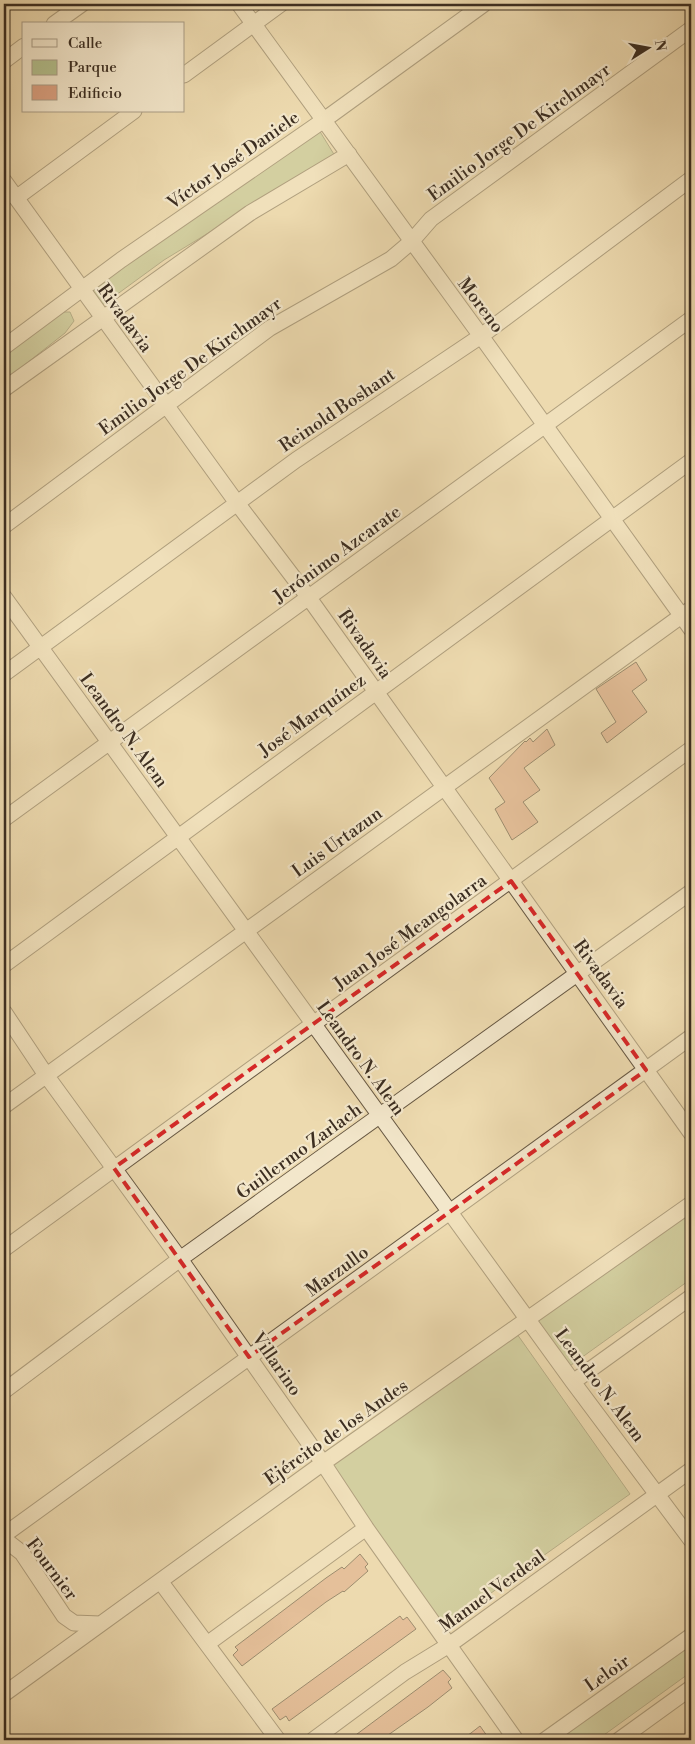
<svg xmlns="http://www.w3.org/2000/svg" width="695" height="1744" font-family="'Libre Bodoni',serif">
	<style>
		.green { fill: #b4c18e; stroke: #787858 }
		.building { fill: #dba181; stroke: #3c2e21 }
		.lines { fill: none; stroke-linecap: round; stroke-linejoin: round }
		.minor-casing { stroke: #685944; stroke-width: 17 }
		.minor { stroke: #f3e7cb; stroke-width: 15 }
		.marked { fill: none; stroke: #d62828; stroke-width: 4; stroke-dasharray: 10 6; stroke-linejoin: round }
		.labels { text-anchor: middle; stroke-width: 4.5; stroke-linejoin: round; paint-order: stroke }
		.street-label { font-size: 18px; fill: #3c2e21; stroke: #f3e7cb }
	</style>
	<rect width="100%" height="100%" fill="#eddaaf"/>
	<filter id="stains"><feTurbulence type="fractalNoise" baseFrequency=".004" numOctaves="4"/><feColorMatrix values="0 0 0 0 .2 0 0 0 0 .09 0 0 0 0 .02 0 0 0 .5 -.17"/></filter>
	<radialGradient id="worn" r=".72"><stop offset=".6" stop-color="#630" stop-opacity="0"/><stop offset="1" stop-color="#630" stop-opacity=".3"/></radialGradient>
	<!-- green -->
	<path class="green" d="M 319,130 L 335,156 L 164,260 L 101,306 L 87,291 Z
		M 59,312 L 70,312 L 74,321 L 65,333 L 4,381 L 4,354 Z
		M 691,1209 L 691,1279 L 567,1368 L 534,1321 Z
		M 517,1334 L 630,1494 L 442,1628 L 329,1468 Z
		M 691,1642 L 691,1672 L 597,1740 L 556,1740 Z"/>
	<!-- building -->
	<path class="building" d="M 636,662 L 647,680 L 632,691 L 647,712 L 607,743 L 601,733 L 616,722 L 596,689 Z
		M 547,729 L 555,745 L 524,768 L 540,790 L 523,802 L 538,822 L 512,840 L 495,809 L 505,802 L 489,778 L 525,741 L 526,742 L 530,738 L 533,742 Z
		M 360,1554 L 368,1564 L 365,1567 L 368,1571 L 344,1592 L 343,1591 L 326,1602 L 242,1666 L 233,1655 L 238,1650 L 235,1647 L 326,1578 L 342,1567 L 344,1569 Z
		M 400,1616 L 403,1620 L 407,1617 L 416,1629 L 289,1721 L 286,1716 L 280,1720 L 272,1709 Z
		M 443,1670 L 451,1679 L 448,1682 L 452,1688 L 428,1707 L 381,1740 L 349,1740 Z
		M 480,1726 L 490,1740 L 461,1740 L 471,1733 Z"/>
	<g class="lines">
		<defs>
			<path id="minor" d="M 239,4 L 481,336 L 691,629
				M 54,24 L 82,4
				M 4,61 L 24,46
				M 184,75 L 281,4
				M 4,181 L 237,503 L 309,598 L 691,1133
				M 16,198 L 134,111
				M 4,347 L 121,260 L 324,120 L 484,4
				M 4,389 L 250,213 L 349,154
				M 4,526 L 270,328 L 391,259 L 411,242 L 431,219 L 691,29
				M 4,597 L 573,1382 L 691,1540
				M 4,674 L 296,460 L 481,336 L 691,179
				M 4,819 L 691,319
				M 4,965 L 691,461
				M 4,1012 L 46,1075 L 180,1259 L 323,1463 L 366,1528 L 516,1740
				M 4,1106 L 691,609
				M 4,1249 L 691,749
				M 573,1382 L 691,1297
				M 4,1391 L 180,1259 L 691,892
				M 4,1535 L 691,1037
				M 4,1539 L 22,1553 L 64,1616 L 74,1623 L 100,1624
				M 160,1581 L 278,1740
				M 207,1644 L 366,1528
				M 4,1694 L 323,1463 L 691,1204
				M 313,1740 L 405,1672 L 449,1645 L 691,1470
				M 545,1740 L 691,1636
				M 619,1740 L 691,1688"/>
		</defs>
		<!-- minor casing -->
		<use href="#minor" class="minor-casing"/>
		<!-- minor -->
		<use href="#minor" class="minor"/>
	</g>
	<!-- marked area -->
	<path d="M0 0H695V1744H0ZM 511,881 L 646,1070 L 249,1357 L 114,1168 Z" fill="#eddaaf" fill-opacity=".55" fill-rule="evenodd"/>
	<path class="marked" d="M 511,881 L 646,1070 L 249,1357 L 114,1168 Z"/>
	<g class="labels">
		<!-- street labels -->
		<g class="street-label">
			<text transform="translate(519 132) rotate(-36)" y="6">Emilio Jorge De Kirchmayr</text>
			<text transform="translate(233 160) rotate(-35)" y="6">Víctor José Daniele</text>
			<text transform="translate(481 305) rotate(53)" y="6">Moreno</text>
			<text transform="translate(125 318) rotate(54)" y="6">Rivadavia</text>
			<text transform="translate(190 366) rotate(-36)" y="6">Emilio Jorge De Kirchmayr</text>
			<text transform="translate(337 410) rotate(-34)" y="6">Reinold Boshant</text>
			<text transform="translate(337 554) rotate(-36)" y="6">Jerónimo Azcarate</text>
			<text transform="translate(365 644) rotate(55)" y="6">Rivadavia</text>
			<text transform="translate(312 715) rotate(-36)" y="6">José Marquínez</text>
			<text transform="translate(124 730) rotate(54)" y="6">Leandro N. Alem</text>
			<text transform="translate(337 842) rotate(-36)" y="6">Luis Urtazun</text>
			<text transform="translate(410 932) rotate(-36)" y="6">Juan José Meangolarra</text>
			<text transform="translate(601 974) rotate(54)" y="6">Rivadavia</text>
			<text transform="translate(361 1058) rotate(54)" y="6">Leandro N. Alem</text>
			<text transform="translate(299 1151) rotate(-36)" y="6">Guillermo Zarlach</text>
			<text transform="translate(337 1271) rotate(-36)" y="6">Marzullo</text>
			<text transform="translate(277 1364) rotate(55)" y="6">Villarino</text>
			<text transform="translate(600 1385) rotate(53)" y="6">Leandro N. Alem</text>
			<text transform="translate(336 1432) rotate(-35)" y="6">Ejército de los Andes</text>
			<text transform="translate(52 1569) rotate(53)" y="6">Fournier</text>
			<text transform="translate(492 1591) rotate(-36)" y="6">Manuel Verdeal</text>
			<text transform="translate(607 1673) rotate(-35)" y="6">Leloir</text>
		</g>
	</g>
	<!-- margin -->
	<rect width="695" height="1744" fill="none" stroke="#eddaaf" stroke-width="20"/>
	<rect x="5" y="5" width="685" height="1734" fill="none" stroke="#3c2e21" stroke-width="2.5"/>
	<rect x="10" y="10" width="675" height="1724" fill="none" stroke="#3c2e21"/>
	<!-- legend -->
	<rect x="22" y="22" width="162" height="90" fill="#f3e7cb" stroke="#aa9d87"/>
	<rect x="32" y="39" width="25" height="8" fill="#f3e7cb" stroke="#aa9d87"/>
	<text x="68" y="48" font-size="15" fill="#3c2e21">Calle</text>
	<rect x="32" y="60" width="25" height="15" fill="#b4c18e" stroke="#aa9d87"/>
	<text x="68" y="72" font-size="15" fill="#3c2e21">Parque</text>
	<rect x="32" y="85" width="25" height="15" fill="#dba181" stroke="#aa9d87"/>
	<text x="68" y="98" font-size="15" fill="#3c2e21">Edificio</text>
	<!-- north arrow -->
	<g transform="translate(648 48) rotate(79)" stroke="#f3e7cb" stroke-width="4" paint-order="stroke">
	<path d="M0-4L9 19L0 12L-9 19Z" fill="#3c2e21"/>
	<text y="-8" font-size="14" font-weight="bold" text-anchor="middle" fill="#3c2e21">N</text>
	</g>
	<rect width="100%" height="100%" filter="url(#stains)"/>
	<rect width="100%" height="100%" fill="url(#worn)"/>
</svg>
